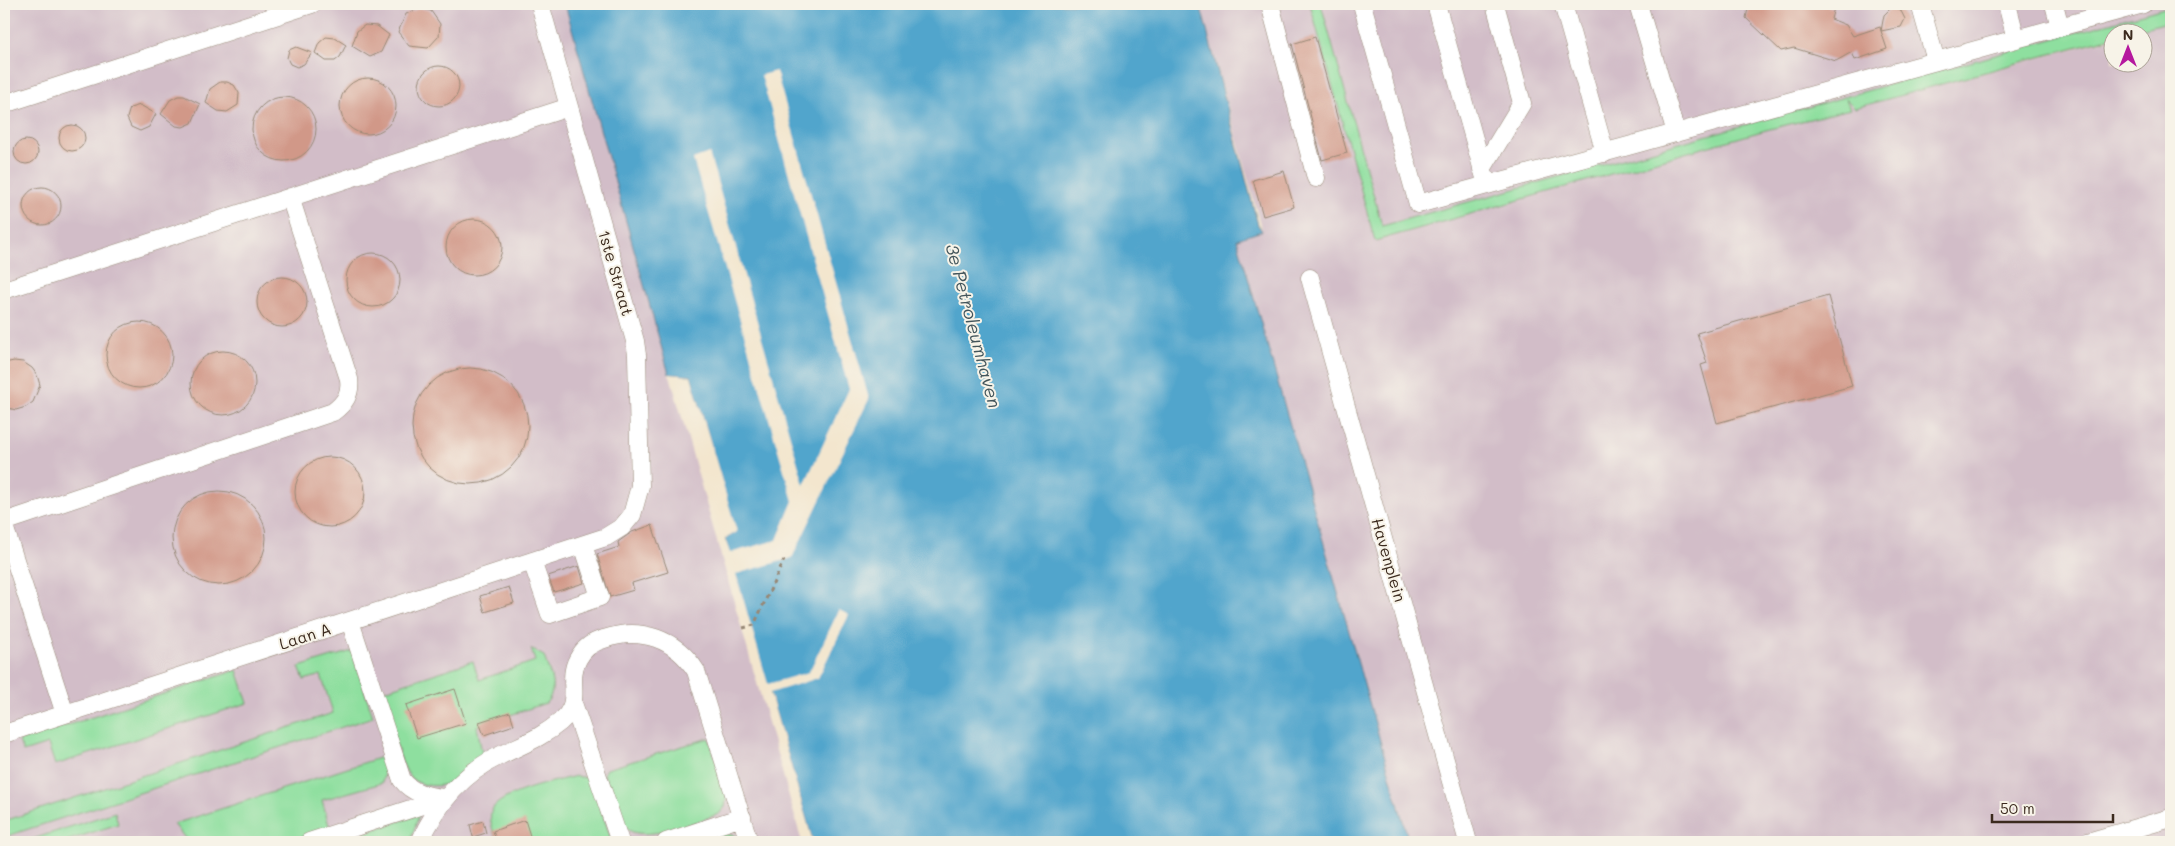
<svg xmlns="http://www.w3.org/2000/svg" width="2175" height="846" font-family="Mali,sans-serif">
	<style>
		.industrial { fill: #d2bdc8 }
		.green { fill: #8edf9f; stroke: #64845e }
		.water { fill: #51a5cc; stroke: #466875 }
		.pier { fill: #f3e6ce }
		.building { fill: #d19888 }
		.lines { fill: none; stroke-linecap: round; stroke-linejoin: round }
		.minor-casing { stroke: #978876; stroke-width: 19 }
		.path { stroke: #978876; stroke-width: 3; stroke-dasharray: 4 4; stroke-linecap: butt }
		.minor { stroke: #fff; stroke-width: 18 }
		.labels { text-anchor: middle; stroke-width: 4; stroke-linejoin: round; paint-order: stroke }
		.street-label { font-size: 16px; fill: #3b2a1e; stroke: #f7f3e8 }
		.water-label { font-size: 18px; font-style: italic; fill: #43555b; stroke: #f7f3e8 }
	</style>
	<rect width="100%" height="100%" fill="#f7f3e8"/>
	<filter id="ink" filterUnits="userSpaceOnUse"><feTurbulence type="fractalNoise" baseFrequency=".02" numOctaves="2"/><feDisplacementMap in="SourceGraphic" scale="10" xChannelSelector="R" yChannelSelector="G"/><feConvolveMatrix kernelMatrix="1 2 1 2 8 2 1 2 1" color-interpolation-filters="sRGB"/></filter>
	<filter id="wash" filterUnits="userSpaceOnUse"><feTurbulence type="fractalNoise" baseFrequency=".0096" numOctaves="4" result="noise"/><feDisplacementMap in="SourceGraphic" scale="20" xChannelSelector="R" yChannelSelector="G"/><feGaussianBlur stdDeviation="1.12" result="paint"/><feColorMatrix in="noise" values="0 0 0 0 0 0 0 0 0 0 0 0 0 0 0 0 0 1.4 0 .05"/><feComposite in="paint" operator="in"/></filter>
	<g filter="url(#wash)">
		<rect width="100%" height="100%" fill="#f3e6ce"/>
		<!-- industrial -->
		<path class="industrial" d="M 4,4 L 565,4 L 802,842 L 4,842 Z
			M 1200,4 L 1310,4 L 1376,241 L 1766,130 L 1850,109 L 1845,98 L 1382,226 L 1320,4 L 2171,4 L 2171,6 L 1855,108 L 2112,38 L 2112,62 L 2142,62 L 2142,32 L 2130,32 L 2171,21 L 2171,842 L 1409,842 L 1237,239 L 1262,231 Z"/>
		<!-- green -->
		<path class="green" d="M 1310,4 L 1321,4 L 1382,226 L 2171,6 L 2171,21 L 2130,32 L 2112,32 L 2112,37 L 1855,108 L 1846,99 L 1850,109 L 1766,130 L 1375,241 Z
			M 531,649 L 544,656 C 549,673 559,688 546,703 L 477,726 L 482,753 C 473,763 463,775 451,782 C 440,788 421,787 411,778 C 399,765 387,710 382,691 L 473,661 L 479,680 L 535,661 Z
			M 352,651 L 373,717 L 4,837 L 4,821 L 333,713 L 321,675 L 304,680 L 299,667 Z
			M 237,670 L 248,703 L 55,765 L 48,744 L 23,752 L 19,741 Z
			M 709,738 L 727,796 L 725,807 L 719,814 C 697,821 639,846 624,826 C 614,812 610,790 604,774 L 607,769 Z
			M 385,756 L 386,768 L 382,783 L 322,800 L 330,829 L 289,842 L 188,842 L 174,824 Z
			M 576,776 L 587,778 L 593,785 L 612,842 L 497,842 C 494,833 489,822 491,812 C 496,793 558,781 576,776 Z
			M 115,812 L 118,824 L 63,842 L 24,842 Z
			M 419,815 L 410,842 L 336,842 Z
			M 715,833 L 735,835 L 743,842 L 687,842 Z"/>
		<!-- water -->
		<path class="water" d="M 565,4 L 1200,4 L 1258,225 L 1262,231 L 1237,239 L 1409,842 L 813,842 L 725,539 L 736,532 L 691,376 L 669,374 Z"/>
		<!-- pier -->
		<path class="pier" d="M 776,71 L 869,399 L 792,558 L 736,574 L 768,684 L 809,672 L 839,610 L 849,615 L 818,678 L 770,693 L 813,842 L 810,842 L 723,540 L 734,531 L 689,378 L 670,377 L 669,374 L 691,376 L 737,532 L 725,539 L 730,553 L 777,540 L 793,501 L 693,159 L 709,153 L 804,485 L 849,389 L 761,75 Z"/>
		<g id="blocks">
			<!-- building -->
			<path class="building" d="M 1749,4 L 1819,4 L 1834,8 L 1831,19 L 1846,25 L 1853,36 L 1880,27 L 1881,31 L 1884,15 L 1891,8 L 1900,9 L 1905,19 L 1901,27 L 1881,31 L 1887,49 L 1855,60 L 1852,52 L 1836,61 L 1794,48 L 1781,51 L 1746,18 Z
				M 420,8 L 431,11 L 440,24 L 439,36 L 428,48 L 409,46 L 398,32 L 406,14 Z
				M 365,25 L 377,26 L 389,35 L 381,52 L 370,57 L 352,46 L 357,31 Z
				M 326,37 L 335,38 L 346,45 L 340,57 L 335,61 L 326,61 L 315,53 L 319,43 Z
				M 1315,37 L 1347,153 L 1322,160 L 1292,44 Z
				M 296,47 L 312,53 L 304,64 L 297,67 L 290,64 L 287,58 L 289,50 Z
				M419 86a20 20 0 1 1 40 0a20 20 0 1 1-40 0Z
				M340 106a28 28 0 1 1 56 0a28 28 0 1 1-56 0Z
				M 220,82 L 227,82 L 234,85 L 239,93 L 238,105 L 227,112 L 218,111 L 206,103 L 210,89 Z
				M 184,96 L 200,104 L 192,123 L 183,127 L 176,126 L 161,114 L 170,100 L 178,96 Z
				M252 129a32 32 0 1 1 64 0a32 32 0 1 1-64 0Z
				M 140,105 L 156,114 L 149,127 L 140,131 L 131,127 L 127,118 L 130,108 Z
				M59 138a13 13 0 1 1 26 0a13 13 0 1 1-26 0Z
				M14 152a12 12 0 1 1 24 0a12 12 0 1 1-24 0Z
				M 1284,171 L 1294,207 L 1263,216 L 1253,180 Z
				M23 206a19 19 0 1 1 38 0a19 19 0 1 1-38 0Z
				M446 247a28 28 0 1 1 56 0a28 28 0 1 1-56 0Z
				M346 280a27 27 0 1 1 54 0a27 27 0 1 1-54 0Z
				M257 302a25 25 0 1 1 50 0a25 25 0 1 1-50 0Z
				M 1828,296 L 1852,386 L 1717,423 L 1701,365 L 1707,363 L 1697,333 Z
				M106 355a33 33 0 1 1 66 0a33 33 0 1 1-66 0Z
				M191 383a32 32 0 1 1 64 0a32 32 0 1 1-64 0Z
				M 14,361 L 23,362 L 32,368 L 37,375 L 40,385 L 33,402 L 26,407 L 16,410 L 4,407 L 4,363 Z
				M412 426a58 58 0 1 1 116 0a58 58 0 1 1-116 0Z
				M295 492a35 35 0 1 1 70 0a35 35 0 1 1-70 0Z
				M172 538a47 47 0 1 1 94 0a47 47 0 1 1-94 0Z
				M 652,525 L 668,572 L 632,583 L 634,590 L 610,597 L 597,554 L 619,547 L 618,542 L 632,532 Z
				M 579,566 L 584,583 L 554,592 L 548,576 Z
				M 509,587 L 514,603 L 485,612 L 480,596 Z
				M 455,689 L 466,723 L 417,738 L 406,705 Z
				M 510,712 L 514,725 L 484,735 L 479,722 Z
				M 525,820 L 532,842 L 497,842 L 493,831 Z
				M 483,821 L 486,833 L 473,837 L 470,825 Z"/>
		</g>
	</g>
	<g filter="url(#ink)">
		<use href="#blocks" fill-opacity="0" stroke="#978876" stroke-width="1"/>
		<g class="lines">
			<defs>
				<path id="minor" d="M 1270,4 L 1316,178
					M 1362,4 L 1418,204 L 2143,4
					M 1436,4 L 1487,185
					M 1563,4 L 1605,153
					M 1638,4 L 1676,133
					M 1920,4 L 1936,61
					M 2007,4 L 2016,39
					M 2054,4 L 2060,27
					M 4,104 L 312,4
					M 1482,169 L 1522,103 L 1495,4
					M 1310,278 L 1468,842
					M 4,290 L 569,107
					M 4,522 L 333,412 C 345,403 351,394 349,379 L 290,197
					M 4,526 L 65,714
					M 532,561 L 550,614 L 600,597 L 583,545
					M 350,621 L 402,780 C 413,794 427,796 444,798
					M 574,706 L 620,842
					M 4,734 L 606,537 L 622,527 L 632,515 L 640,486 L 637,355 L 635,341 L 540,4
					M 309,842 L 441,799
					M 420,842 C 436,805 463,773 501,755 C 523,744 541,738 560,722 C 585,701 565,682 578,659 C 583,649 593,642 604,639 C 640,626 676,639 696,671 L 749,842
					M 666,842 L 742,817
					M 2088,842 L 2171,818"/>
			</defs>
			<!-- minor casing -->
			<use href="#minor" class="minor-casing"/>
			<!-- path -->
			<path class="path" d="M 743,628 L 754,625 L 784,560"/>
			<!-- minor -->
			<use href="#minor" class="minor"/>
		</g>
	</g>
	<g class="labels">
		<!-- street labels -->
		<g class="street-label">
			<text transform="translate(616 273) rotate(74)" y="6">1ste Straat</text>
			<text transform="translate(1389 560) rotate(74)" y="6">Havenplein</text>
			<text transform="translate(305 636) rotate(-18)" y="6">Laan A</text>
		</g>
		<!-- water labels -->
		<g class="water-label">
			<text transform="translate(973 326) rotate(75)" y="6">3e Petroleumhaven</text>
		</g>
	</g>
	<!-- margin -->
	<rect width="2175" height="846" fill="none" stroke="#f7f3e8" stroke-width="20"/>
	<!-- north arrow -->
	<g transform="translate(2128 48)"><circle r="24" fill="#f7f3e8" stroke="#aca397"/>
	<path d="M0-4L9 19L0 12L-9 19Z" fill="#b5179e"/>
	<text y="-8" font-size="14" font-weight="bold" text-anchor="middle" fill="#3b2a1e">N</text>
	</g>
	<!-- scale -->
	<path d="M1992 814v8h121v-8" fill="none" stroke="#3b2a1e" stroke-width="2.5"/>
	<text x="2000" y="814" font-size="15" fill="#3b2a1e" stroke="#f7f3e8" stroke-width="4" paint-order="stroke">50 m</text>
</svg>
